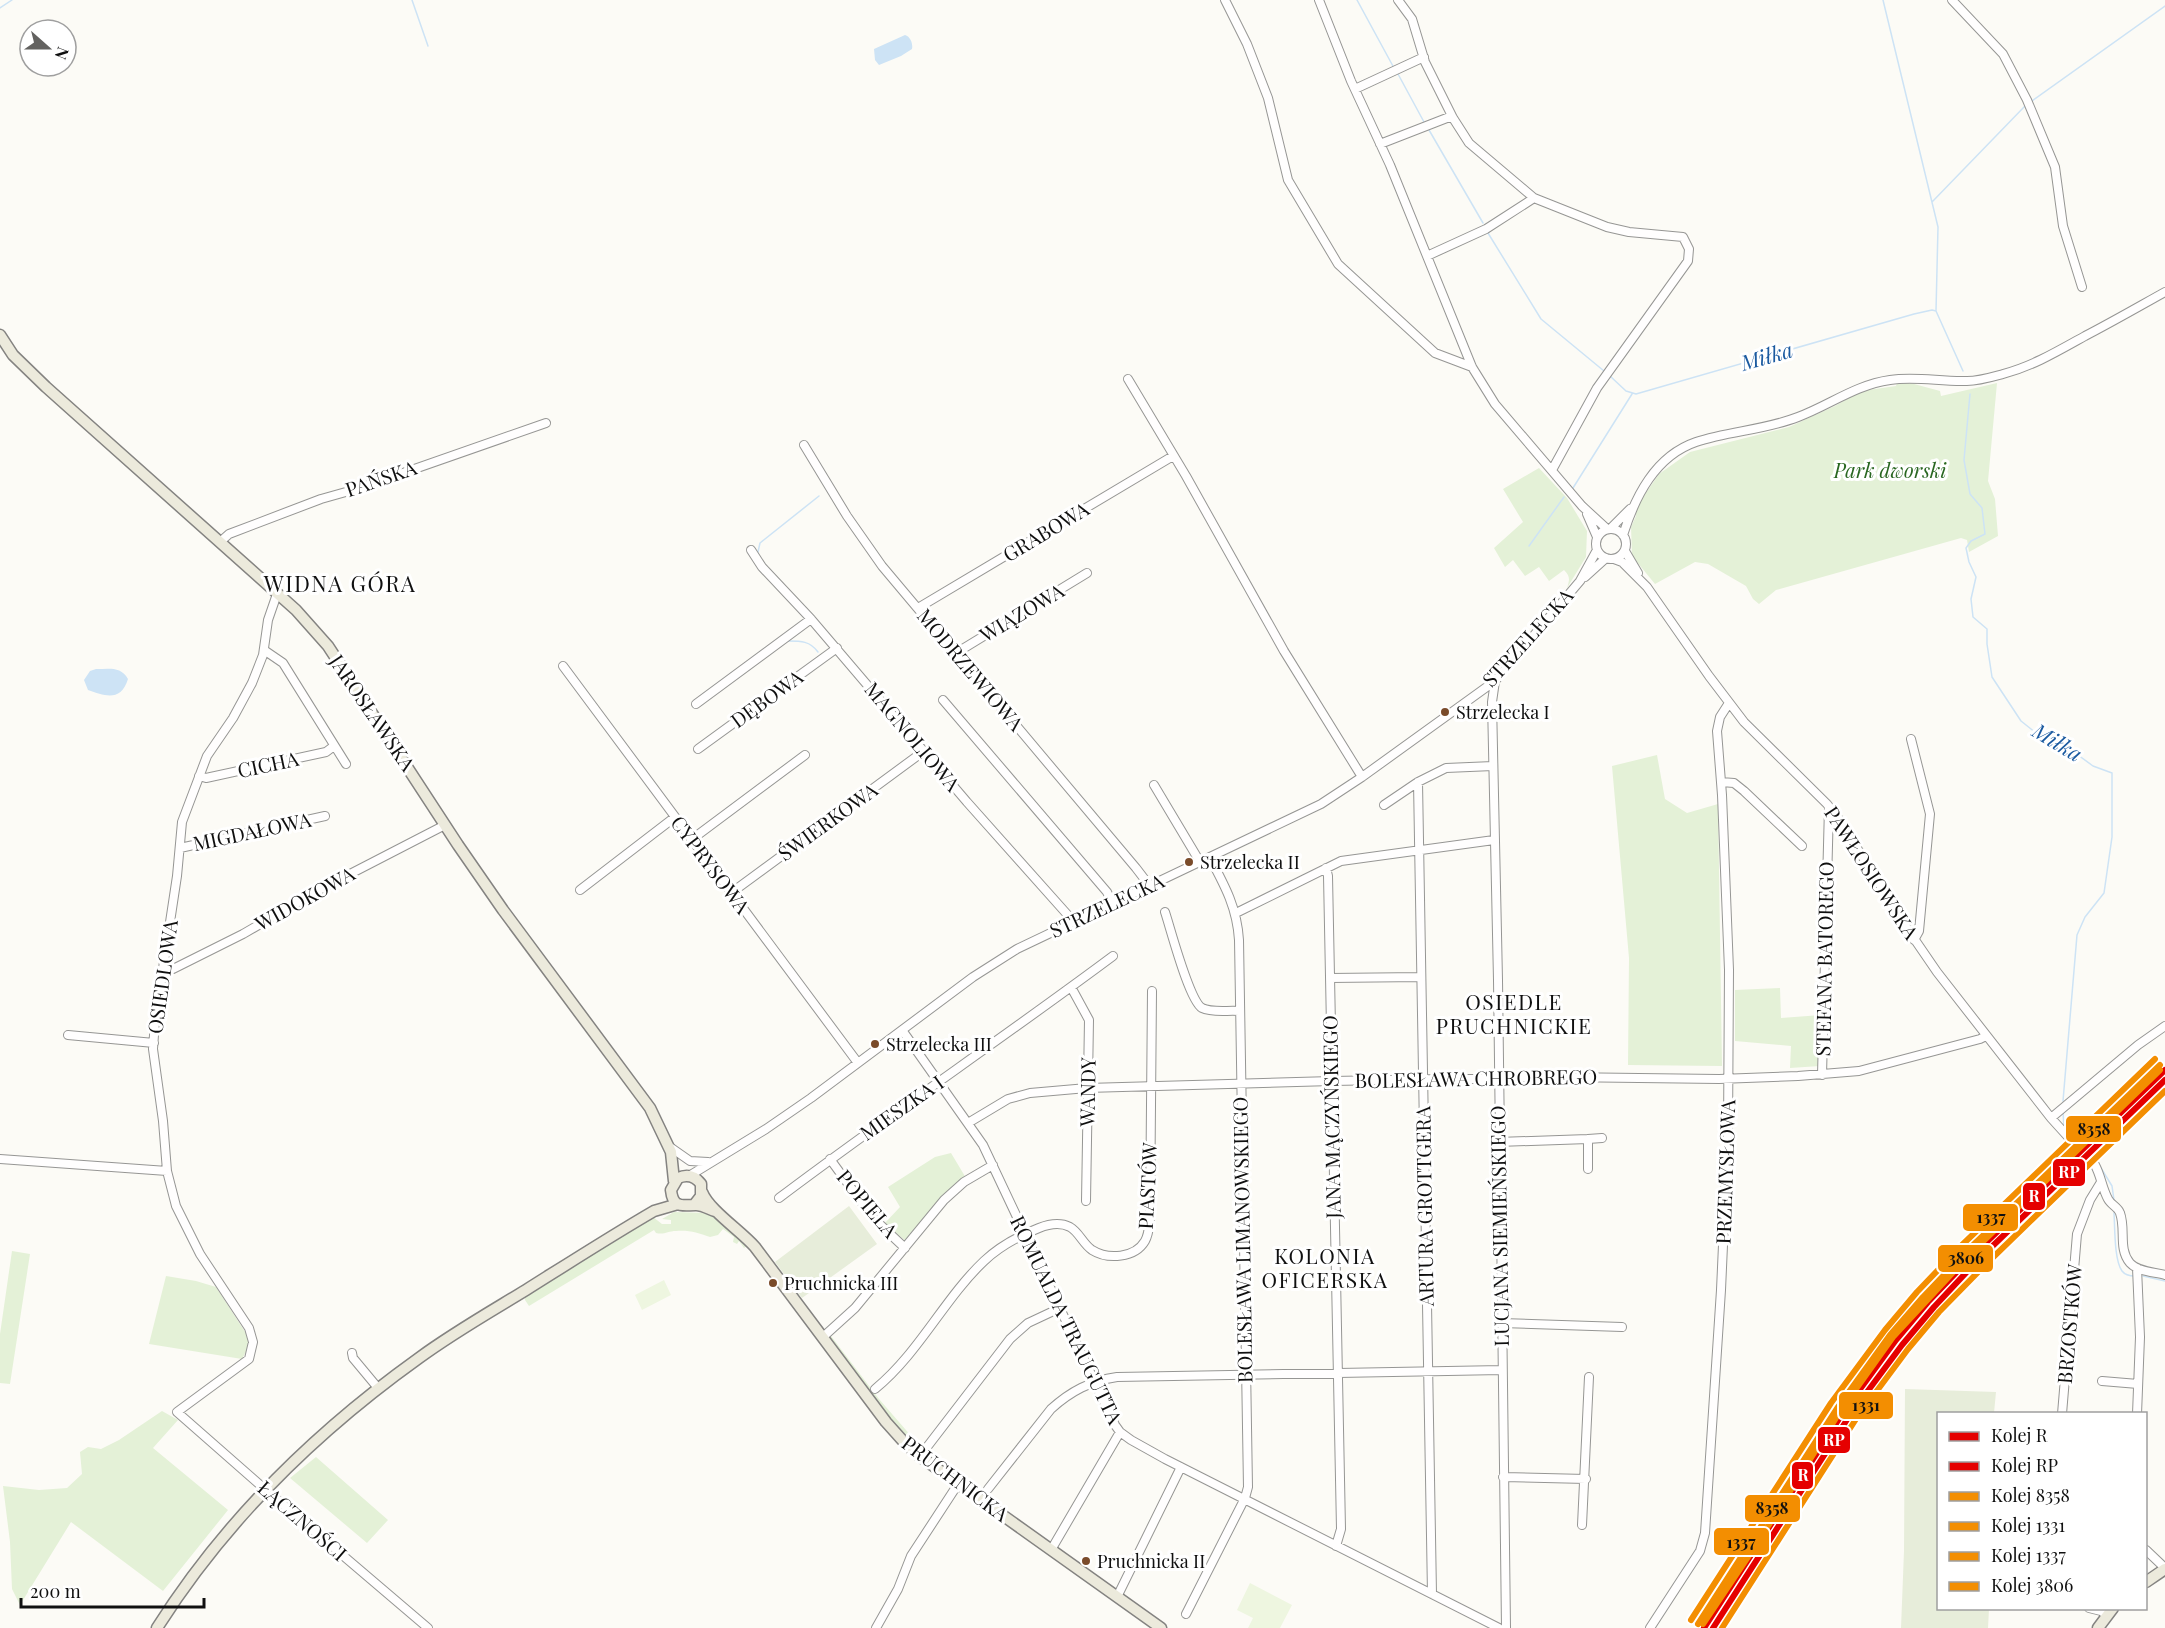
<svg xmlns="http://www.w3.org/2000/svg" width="2165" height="1628" font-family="'Playfair Display',serif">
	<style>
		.green { fill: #e4f1d7 }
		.cemetery { fill: #e7edda }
		.pitch { fill: #eef6e0 }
		.water { fill: #cde3f5 }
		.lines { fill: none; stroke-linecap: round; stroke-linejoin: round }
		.stream { stroke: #cde3f5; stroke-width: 1.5 }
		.minor-tunnel { stroke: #d9d8d4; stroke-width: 8; stroke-dasharray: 8 4; stroke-linecap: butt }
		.minor-casing { stroke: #969694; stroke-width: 10 }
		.major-casing { stroke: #848381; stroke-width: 13 }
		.minor { stroke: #fffefe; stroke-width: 8 }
		.major { stroke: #eceadc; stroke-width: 10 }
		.rail-casing { stroke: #d8c7c6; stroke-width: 4 }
		.rail { stroke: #fff; stroke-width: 1.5; stroke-dasharray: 4.5; stroke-linecap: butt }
		.rail-1-casing { stroke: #fff; stroke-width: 10 }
		.rail-2-casing { stroke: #fff; stroke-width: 10 }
		.rail-3-casing { stroke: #fff; stroke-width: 10 }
		.rail-4-casing { stroke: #fff; stroke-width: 10 }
		.rail-5-casing { stroke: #fff; stroke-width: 10 }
		.rail-6-casing { stroke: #fff; stroke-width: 10 }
		.rail-1 { stroke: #e50000; stroke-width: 6 }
		.rail-2 { stroke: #e50000; stroke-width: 6 }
		.rail-3 { stroke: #f38e01; stroke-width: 6 }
		.rail-4 { stroke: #f38e01; stroke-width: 6 }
		.rail-5 { stroke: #f38e01; stroke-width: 6 }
		.rail-6 { stroke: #f38e01; stroke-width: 6 }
		.bus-dot { fill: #7a4b2a; stroke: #fff; stroke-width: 2 }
		.labels { text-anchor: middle; stroke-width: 6; stroke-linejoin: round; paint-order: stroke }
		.bus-label { font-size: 18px; fill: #101010; stroke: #fff; text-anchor: start }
		.park-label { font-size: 20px; font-style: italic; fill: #296721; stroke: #fff }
		.street-label { font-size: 20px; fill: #101010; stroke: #fff }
		.water-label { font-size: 21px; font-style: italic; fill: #1b5aa0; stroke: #fff }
		.neighbourhood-label { font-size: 21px; letter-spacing: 1.5px; fill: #101010; stroke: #fff }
		.quarter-label { font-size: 22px; letter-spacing: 1.5px; fill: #101010; stroke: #fff }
		.line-badge { stroke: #fff; stroke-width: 2 }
		.badge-label { font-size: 16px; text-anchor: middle; font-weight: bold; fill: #fff }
		.pale-badge-label { font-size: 16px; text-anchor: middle; font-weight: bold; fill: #111 }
	</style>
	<rect width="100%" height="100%" fill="#fcfbf6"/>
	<!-- green -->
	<path class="green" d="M 1903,381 L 1940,391 L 1941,396 L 1997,383 L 1988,481 L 1995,499 L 1998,536 L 1969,552 L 1967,540 L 1961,538 L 1776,590 L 1759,604 L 1753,599 L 1746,586 L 1708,564 L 1695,562 L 1655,584 L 1632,556 L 1631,527 L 1636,516 L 1636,507 L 1659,474 L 1690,452 L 1789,427 L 1835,406 L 1861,391 L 1896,386 L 1897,383 Z
		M 1539,468 L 1567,498 L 1587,531 L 1586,557 L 1567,588 C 1570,579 1570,576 1564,570 L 1549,581 L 1539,567 L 1525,576 L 1513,560 L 1505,567 L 1494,548 L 1523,522 L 1503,489 Z
		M 1657,755 L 1665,799 L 1687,813 L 1718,804 L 1722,1066 L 1628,1065 L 1629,958 L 1612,766 Z
		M 1780,988 L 1781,1018 L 1821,1015 L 1820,1066 L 1790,1068 L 1791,1046 L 1735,1041 L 1735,990 Z
		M 951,1153 L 966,1178 L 906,1241 L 884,1224 L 900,1207 L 888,1187 L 935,1157 Z
		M 674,1212 L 707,1213 L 722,1222 L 747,1246 L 744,1248 L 739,1241 L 737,1244 L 733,1242 L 734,1237 L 723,1229 L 718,1235 L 710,1237 C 698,1233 690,1230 676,1231 C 668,1231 664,1235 656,1233 L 654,1230 L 529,1306 L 525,1300 L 525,1295 L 653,1217 L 662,1224 L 671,1224 L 671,1220 L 662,1219 Z
		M 12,1251 L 30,1254 L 10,1384 L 0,1383 L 0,1334 Z
		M 166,1276 L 196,1281 L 216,1287 L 249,1338 L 248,1348 L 242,1359 L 149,1344 Z
		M 831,1336 L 879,1399 L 912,1437 L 974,1485 L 983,1492 L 988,1492 L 1002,1509 L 921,1453 L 898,1431 L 829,1337 Z
		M 162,1411 L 178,1420 L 153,1448 L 228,1510 L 163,1591 L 71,1522 L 20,1605 L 12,1589 L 10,1542 L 3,1486 L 39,1490 L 67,1488 L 82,1474 L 80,1452 L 88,1447 L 101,1449 L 119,1440 Z
		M 316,1457 L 388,1520 L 367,1543 L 290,1478 Z"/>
	<!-- cemetery -->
	<path class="cemetery" d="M 849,1206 L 877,1244 L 802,1298 L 775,1262 Z
		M 1905,1389 L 1996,1392 L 1994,1413 L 1938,1414 L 1938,1608 L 1989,1609 L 1988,1628 L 1901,1628 L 1904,1551 Z"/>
	<!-- pitch -->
	<path class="pitch" d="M 664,1280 L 671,1295 L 642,1310 L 635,1295 Z
		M 1250,1583 L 1292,1605 L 1280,1628 L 1248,1628 L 1253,1618 L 1237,1610 Z"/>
	<!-- water -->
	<path class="water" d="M 905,35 C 911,37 913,44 912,49 L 901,56 L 879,65 L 875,60 L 874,49 Z
		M 96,669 C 109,669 121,666 128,679 C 121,702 105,696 88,690 L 84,680 L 90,671 Z"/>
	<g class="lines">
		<!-- stream -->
		<path class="stream" d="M 412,0 L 428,46
			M 1357,0 L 1394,68
			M 1883,0 L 1938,227 L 1936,311
			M 0,8 L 12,0
			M 1398,74 L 1424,122
			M 2032,101 L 2165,6
			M 1429,130 L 1483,223
			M 1932,202 L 2025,106
			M 1488,233 L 1541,319 L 1604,371
			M 1610,376 L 1626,391 L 1636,394 L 1914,314 L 1932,310 L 1936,311 L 1963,371
			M 1970,394 L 1964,460 L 1970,494 L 1982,508 L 1985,534 L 1971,541 L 1966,548 L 1969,562 L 1976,577 L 1971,599 L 1973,617 L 1987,629 L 1987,644 L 1992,677 L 2021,721 L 2036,733 L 2059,741 L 2093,766 L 2112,773 L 2112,837 L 2104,893 L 2085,917 L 2077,935 L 2063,1101
			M 1573,488 L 1632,394
			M 1529,546 L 1564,497
			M 758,552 L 760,543 L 819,496
			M 788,641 C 801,641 810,641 818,652
			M 2063,1112 L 2064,1128
			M 2101,1168 L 2112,1186 L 2114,1200
			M 2114,1213 C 2115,1227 2114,1260 2122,1271 C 2125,1275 2130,1276 2135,1276
			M 2143,1276 L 2165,1281"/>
		<!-- minor-tunnel -->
		<path class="minor-tunnel" d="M 2070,1139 L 2095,1165"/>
		<defs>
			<path id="minor" d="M 1225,0 L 1247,44 L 1268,98 L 1288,180 L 1338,264 L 1435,353 L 1472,367
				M 1319,0 L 1351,81 L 1390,165 L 1472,367 L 1495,404 L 1582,506 L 1607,529
				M 1398,0 L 1412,19 L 1425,62 L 1453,118 L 1469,143 L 1534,198
				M 1952,0 L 2003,54 L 2027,100 L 2055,167 L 2063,226 L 2082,287
				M 1355,89 L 1424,57
				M 1380,144 L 1452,116
				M 1427,256 L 1486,229 L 1534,198 L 1607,227 L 1629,232 L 1683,237 L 1689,249 L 1688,261 L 1597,388 L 1552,470
				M 1128,379 L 1186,476 L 1284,651 L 1362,777
				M 804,445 L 847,516 L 882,566 L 1136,868 L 1149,885
				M 1587,514 L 1597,537
				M1596 544a15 15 0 1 1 30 0a15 15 0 1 1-30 0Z
				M 1610,529 L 1630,509
				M 1623,535 C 1635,497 1655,456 1696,442 C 1729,431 1765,430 1798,417 C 1830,405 1855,385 1890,380 C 1916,376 1941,382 1967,381 C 1979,381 1992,377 2003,374 C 2033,366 2058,351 2085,336 C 2112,322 2138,307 2165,292
				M 220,542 L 229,534 L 321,499 L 360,488 L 546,423
				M 751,550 L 762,567 L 811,619 L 967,802 L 1074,922
				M 1625,551 L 1638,573
				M 1614,559 L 1622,562 L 1647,587 L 1709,676 L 1744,722 L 1827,804 L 1841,822 L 1900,918 L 1937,972 L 2051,1118 L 2070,1139
				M 1585,577 L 1606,558
				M 277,594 L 268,620 L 263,655 L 252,683 L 233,718 L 207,756 L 182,822 L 177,876 L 155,1021 L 153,1049 L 163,1121 L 167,1171 L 176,1206 L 200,1254 L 249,1328 L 253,1342 L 249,1359 L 177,1412 L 259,1484 L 428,1628
				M 918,608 L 1173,456
				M 264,650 L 283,663 L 346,764
				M 956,653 L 1087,573
				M 563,666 L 858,1063
				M 1495,681 L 1492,702 L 1498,980 L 1506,1628
				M 943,700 L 1107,892 L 1112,903
				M 696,704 L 811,619
				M 1911,739 L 1930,814 L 1919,931 L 1914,940
				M 698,749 L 837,648
				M 199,776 L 206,778 L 326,752 L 334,746
				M 1418,782 L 1432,1594
				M 1721,782 L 1734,783 L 1744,791 L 1802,846
				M 1154,785 L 1200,862
				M 1384,805 L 1418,782 L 1446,768 L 1493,766
				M 691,840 L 805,755
				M 180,848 L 325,816
				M 1326,868 L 1328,876 L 1341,1529 L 1336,1546
				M 580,890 L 675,817
				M 731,893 L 924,751
				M 1165,912 C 1171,930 1189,1000 1202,1008 C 1212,1013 1228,1010 1239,1011
				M 1236,913 L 1341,861 L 1494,840
				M 164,968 L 173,969 L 243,934 L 319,890 L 445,825
				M 1330,978 L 1421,977
				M 1071,987 L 1089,1020 L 1086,1201
				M 902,1030 L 983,1145 L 1115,1425 L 1120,1432 L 1131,1440 L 1165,1459 L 1499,1628
				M 68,1035 L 154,1043
				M 1822,1075 L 1829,807
				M 2051,1118 L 2138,1045 L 2165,1026
				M 968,1123 L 1008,1099 L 1030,1093 L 1087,1088 L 1332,1081 L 1559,1077 L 1719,1079 L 1798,1076 L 1859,1071 L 1980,1039 L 1986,1036
				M 1588,1139 L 1602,1138
				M 1498,1142 L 1588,1139 L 1588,1169
				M 670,1147 L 690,1161 L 708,1162
				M 0,1159 L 167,1171
				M 830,1159 L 873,1218 L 905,1248
				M 2095,1165 C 2101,1176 2102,1188 2108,1199 C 2111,1205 2118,1207 2120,1213 C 2126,1229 2118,1249 2130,1263 C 2138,1272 2155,1272 2165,1275
				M 689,1176 L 766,1129 L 811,1098 L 973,977 L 1017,949 L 1321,804 L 1362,777 L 1495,681 L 1580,581 L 1597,550
				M 779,1198 C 889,1115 1003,1038 1113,956
				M 1501,1323 L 1622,1327
				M 823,1337 L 855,1308 L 944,1200 L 964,1182 L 993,1165
				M 352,1353 L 353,1358 L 378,1388
				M 2102,1381 L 2138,1384
				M 875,1389 C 919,1353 944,1299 984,1261 C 999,1247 1021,1235 1039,1228 C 1049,1224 1060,1222 1070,1227 C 1079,1232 1083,1244 1092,1250 C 1108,1260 1135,1258 1145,1241 C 1149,1234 1149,1226 1150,1219 L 1152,991
				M 2062,1414 L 2077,1234 L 2090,1200 L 2101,1182
				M 2137,1414 L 2140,1337 L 2137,1268
				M 927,1447 L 1010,1339 L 1028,1323 L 1060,1308
				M 1503,1477 L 1586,1479
				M 988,1489 L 1051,1409 C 1071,1391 1090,1381 1117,1377 L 1502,1370
				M 1582,1525 L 1589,1377
				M 1051,1550 L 1120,1432
				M 2146,1550 L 2165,1568
				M 1117,1597 L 1181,1467
				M 2089,1608 L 2101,1611 L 2106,1615
				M 1186,1614 L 1245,1498 L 1248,1487 L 1239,940 C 1237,908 1225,886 1210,858
				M 876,1628 L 898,1589 L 911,1556 L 958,1484
				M 1650,1628 L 1700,1551 L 1705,1533 L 1721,1290 L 1728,1133 L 1729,970 L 1722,795 L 1717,731 L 1720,717 L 1729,703"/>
			<path id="major" d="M 0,335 L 13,355 L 46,387 L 296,610 L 328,646 L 458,845 L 503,910 L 650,1108 L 671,1152 L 674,1181
				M 702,1192 C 709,1210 741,1231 755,1247 L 886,1422 L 903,1441 L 918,1455 L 1161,1628
				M 694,1205 L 701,1196 L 701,1184 C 695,1176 687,1174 678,1178 L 671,1190 C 673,1209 682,1205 696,1205 C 702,1205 709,1209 715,1211
				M 2146,1582 L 2165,1569
				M 157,1628 C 224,1522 317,1431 419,1358 C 453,1333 490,1312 526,1290 C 569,1263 611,1236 654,1211 L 678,1204
				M 2098,1628 L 2113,1608"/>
		</defs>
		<!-- minor casing -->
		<use href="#minor" class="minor-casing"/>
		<!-- major casing -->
		<use href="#major" class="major-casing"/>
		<!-- minor -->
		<use href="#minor" class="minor"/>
		<!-- major -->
		<use href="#major" class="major"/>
		<defs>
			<path id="rail" d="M 1694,1620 L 1728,1559
				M 1699,1628 L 1757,1540 L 1786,1488"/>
		</defs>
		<!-- rail casing -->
		<use href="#rail" class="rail-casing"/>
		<!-- rail -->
		<use href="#rail" class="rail"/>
		<defs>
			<path id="rail-1" d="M 1704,1628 L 1844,1411 L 1896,1340 L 1928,1302 L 1972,1256 L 2165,1070"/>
			<path id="rail-2" d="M 1713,1628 L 1850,1415 L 1902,1345 L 1934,1307 L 1977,1261 L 2165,1080"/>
			<path id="rail-3" d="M 1698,1624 L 1838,1407 L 1890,1335 L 1923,1297 L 1967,1251 L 2160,1065"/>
			<path id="rail-4" d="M 1722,1628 L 1856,1419 L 1908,1349 L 1939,1312 L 1983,1267 L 2165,1091"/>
			<path id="rail-5" d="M 1691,1620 L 1831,1403 L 1885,1330 L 1917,1292 L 1961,1246 L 2155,1059"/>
			<path id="rail-6" d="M 1703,1624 L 1760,1539 L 1841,1410 L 1893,1337 L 1970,1254 L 2160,1070"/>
		</defs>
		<!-- rail-1 casing -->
		<use href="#rail-1" class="rail-1-casing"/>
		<!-- rail-2 casing -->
		<use href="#rail-2" class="rail-2-casing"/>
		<!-- rail-3 casing -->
		<use href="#rail-3" class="rail-3-casing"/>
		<!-- rail-4 casing -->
		<use href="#rail-4" class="rail-4-casing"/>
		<!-- rail-5 casing -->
		<use href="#rail-5" class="rail-5-casing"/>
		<!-- rail-6 casing -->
		<use href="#rail-6" class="rail-6-casing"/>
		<!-- rail-1 -->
		<use href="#rail-1" class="rail-1"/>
		<!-- rail-2 -->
		<use href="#rail-2" class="rail-2"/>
		<!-- rail-3 -->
		<use href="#rail-3" class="rail-3"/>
		<!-- rail-4 -->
		<use href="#rail-4" class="rail-4"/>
		<!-- rail-5 -->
		<use href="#rail-5" class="rail-5"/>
		<!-- rail-6 -->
		<use href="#rail-6" class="rail-6"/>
	</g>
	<!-- markers -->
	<g class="bus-dot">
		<circle cx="1445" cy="712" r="5"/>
		<circle cx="1189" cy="862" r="5"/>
		<circle cx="875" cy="1044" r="5"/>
		<circle cx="773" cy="1283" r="5"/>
		<circle cx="1086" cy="1561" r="5"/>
	</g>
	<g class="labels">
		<!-- bus labels -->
		<g class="bus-label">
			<text x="1456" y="719">Strzelecka I</text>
			<text x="1200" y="869">Strzelecka II</text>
			<text x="886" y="1051">Strzelecka III</text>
			<text x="784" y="1290">Pruchnicka III</text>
			<text x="1097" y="1568">Pruchnicka II</text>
		</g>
		<!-- park labels -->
		<g class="park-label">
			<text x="1890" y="478">Park dworski</text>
		</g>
		<!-- street labels -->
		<g class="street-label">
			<text transform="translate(381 479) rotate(-19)" y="7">PAŃSKA</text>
			<text transform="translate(1046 532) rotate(-31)" y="7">GRABOWA</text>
			<text transform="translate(1022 613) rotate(-31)" y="7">WIĄZOWA</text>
			<text transform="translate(1528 638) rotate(-48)" y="7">STRZELECKA</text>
			<text transform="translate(970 670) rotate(50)" y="7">MODRZEWIOWA</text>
			<text transform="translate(767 699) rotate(-36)" y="7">DĘBOWA</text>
			<text transform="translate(372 713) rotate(56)" y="7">JAROSŁAWSKA</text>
			<text transform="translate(912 737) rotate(50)" y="7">MAGNOLIOWA</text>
			<text transform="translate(268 765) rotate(-12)" y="7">CICHA</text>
			<text transform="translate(828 822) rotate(-36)" y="7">ŚWIERKOWA</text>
			<text transform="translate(252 832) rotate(-12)" y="7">MIGDAŁOWA</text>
			<text transform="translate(710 865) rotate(53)" y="7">CYPRYSOWA</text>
			<text transform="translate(1871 873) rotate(57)" y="7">PAWŁOSIOWSKA</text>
			<text transform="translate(305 899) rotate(-29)" y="7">WIDOKOWA</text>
			<text transform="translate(1107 906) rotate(-25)" y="7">STRZELECKA</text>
			<text transform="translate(1825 959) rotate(-89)" y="7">STEFANA BATOREGO</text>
			<text transform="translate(163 977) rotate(-82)" y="7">OSIEDLOWA</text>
			<text transform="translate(1476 1079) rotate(-1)" y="7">BOLESŁAWA CHROBREGO</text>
			<text transform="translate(1088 1092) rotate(-89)" y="7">WANDY</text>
			<text transform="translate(902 1108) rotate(-35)" y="7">MIESZKA I</text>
			<text transform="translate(1332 1117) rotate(-91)" y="7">JANA MĄCZYŃSKIEGO</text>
			<text transform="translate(1726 1172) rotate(-88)" y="7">PRZEMYSŁOWA</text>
			<text transform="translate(1148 1186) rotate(-87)" y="7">PIASTÓW</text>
			<text transform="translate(867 1204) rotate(50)" y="7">POPIELA</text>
			<text transform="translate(1425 1206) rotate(-91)" y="7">ARTURA GROTTGERA</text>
			<text transform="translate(1500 1226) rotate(-91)" y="7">LUCJANA SIEMIEŃSKIEGO</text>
			<text transform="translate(1243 1240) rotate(-91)" y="7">BOLESŁAWA LIMANOWSKIEGO</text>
			<text transform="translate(1066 1320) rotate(64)" y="7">ROMUALDA TRAUGUTTA</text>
			<text transform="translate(2070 1324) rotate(-85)" y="7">BRZOSTKÓW</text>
			<text transform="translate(955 1479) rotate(37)" y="7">PRUCHNICKA</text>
			<text transform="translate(302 1521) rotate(41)" y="7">ŁĄCZNOŚCI</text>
		</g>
		<!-- water labels -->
		<g class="water-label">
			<text transform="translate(1767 357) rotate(-16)" y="7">Miłka</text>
			<text transform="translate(2057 743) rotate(31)" y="7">Miłka</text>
		</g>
		<!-- neighbourhood labels -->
		<g class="neighbourhood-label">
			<text x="1514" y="1010">OSIEDLE<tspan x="1514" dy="24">PRUCHNICKIE</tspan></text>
			<text x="1325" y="1264">KOLONIA<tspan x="1325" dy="24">OFICERSKA</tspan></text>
		</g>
		<!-- quarter labels -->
		<g class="quarter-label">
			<text x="340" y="592">WIDNA GÓRA</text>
		</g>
	</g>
	<g class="line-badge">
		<rect x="2065" y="1115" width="57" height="28" rx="6" fill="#f38e01"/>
		<rect x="2052" y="1158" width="34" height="29" rx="6" fill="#e50000"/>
		<rect x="2022" y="1182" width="24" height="29" rx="6" fill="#e50000"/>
		<rect x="1962" y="1203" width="57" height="29" rx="6" fill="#f38e01"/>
		<rect x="1937" y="1244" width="57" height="29" rx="6" fill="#f38e01"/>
		<rect x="1838" y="1391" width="56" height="29" rx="6" fill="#f38e01"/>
		<rect x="1817" y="1426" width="34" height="28" rx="6" fill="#e50000"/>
		<rect x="1791" y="1461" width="23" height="29" rx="6" fill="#e50000"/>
		<rect x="1744" y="1494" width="57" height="29" rx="6" fill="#f38e01"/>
		<rect x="1713" y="1527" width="57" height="29" rx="6" fill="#f38e01"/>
	</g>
	<g class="badge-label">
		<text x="2069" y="1178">RP</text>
		<text x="2034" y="1202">R</text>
		<text x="1834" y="1446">RP</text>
		<text x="1803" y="1481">R</text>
	</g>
	<g class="pale-badge-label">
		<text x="2094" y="1135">8358</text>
		<text x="1991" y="1223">1337</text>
		<text x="1966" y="1264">3806</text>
		<text x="1866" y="1411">1331</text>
		<text x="1772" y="1514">8358</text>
		<text x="1741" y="1548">1337</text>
	</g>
	<!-- legend -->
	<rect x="1937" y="1412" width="210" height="198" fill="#ffffff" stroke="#9f9f9f" stroke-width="1.5"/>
	<rect x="1949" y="1432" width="30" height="9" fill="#e50000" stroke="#9f9f9f" stroke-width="1.5"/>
	<text x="1991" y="1442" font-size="18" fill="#101010">Kolej R</text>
	<rect x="1949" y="1462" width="30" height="9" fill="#e50000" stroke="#9f9f9f" stroke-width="1.5"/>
	<text x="1991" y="1472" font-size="18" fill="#101010">Kolej RP</text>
	<rect x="1949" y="1492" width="30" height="9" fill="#f38e01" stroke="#9f9f9f" stroke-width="1.5"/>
	<text x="1991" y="1502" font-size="18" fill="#101010">Kolej 8358</text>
	<rect x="1949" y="1522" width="30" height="9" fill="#f38e01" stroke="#9f9f9f" stroke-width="1.5"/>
	<text x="1991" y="1532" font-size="18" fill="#101010">Kolej 1331</text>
	<rect x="1949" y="1552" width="30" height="9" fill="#f38e01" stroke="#9f9f9f" stroke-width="1.5"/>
	<text x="1991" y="1562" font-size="18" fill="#101010">Kolej 1337</text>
	<rect x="1949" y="1582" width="30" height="9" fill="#f38e01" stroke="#9f9f9f" stroke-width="1.5"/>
	<text x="1991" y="1592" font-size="18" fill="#101010">Kolej 3806</text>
	<!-- north arrow -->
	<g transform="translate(48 48) rotate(111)"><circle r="28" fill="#ffffff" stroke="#9f9f9f" stroke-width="1.5"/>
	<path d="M0-4.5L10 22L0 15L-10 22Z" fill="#636260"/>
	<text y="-9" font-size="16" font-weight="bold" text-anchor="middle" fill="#101010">N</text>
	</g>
	<!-- scale -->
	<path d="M21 1598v9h183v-9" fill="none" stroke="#101010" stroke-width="3"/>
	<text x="30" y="1598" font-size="18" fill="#101010" stroke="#ffffff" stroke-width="4.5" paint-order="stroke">200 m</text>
</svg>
